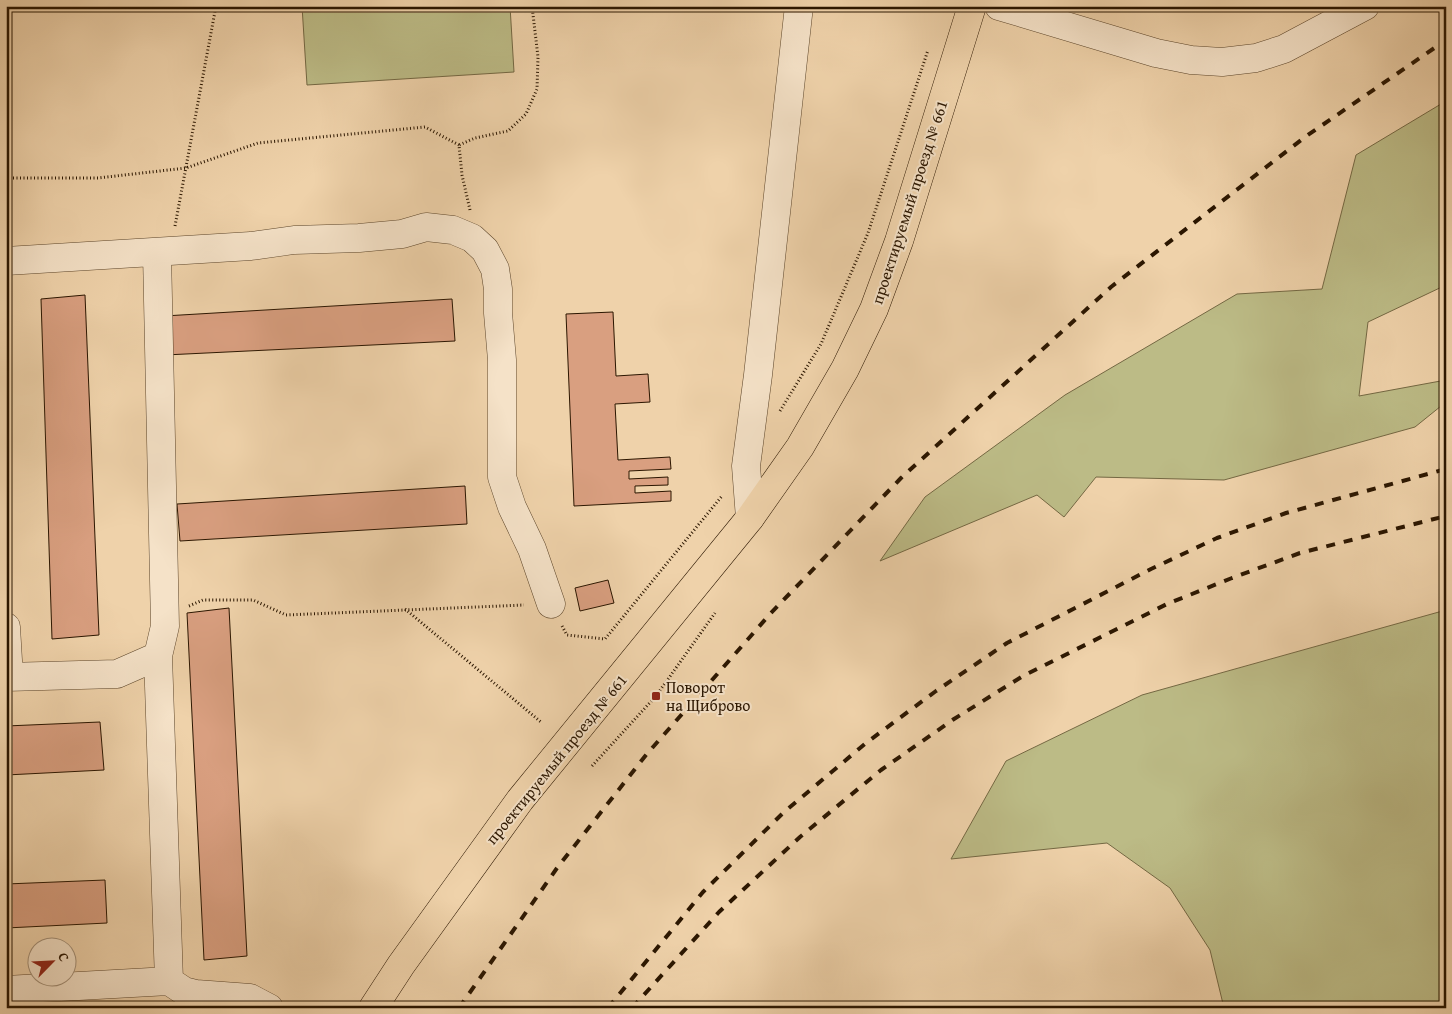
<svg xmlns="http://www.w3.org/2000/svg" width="1452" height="1014" font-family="'Gentium Book Plus',serif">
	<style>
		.green { fill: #bcbb86; stroke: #746843 }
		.building { fill: #d99f80; stroke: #2b1600 }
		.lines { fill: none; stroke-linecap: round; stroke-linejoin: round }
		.minor-casing { stroke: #5c452a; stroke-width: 29 }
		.major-casing { stroke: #2b1600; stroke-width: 29 }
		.path { stroke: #2b1600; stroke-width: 3; stroke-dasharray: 1 2.5; stroke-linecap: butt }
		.minor { stroke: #f5e2c8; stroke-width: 28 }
		.major { stroke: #efd2aa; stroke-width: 28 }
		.rail { stroke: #2b1600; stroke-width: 4; stroke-dasharray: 9 9; stroke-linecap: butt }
		.poi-dot { fill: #8f2418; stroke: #f5e2c8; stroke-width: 2 }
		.labels { text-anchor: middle; stroke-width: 4; stroke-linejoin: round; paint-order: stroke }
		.street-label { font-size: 16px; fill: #2b1600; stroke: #f5e2c8 }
		.poi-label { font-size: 16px; fill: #2b1600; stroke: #f5e2c8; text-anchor: start }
	</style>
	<rect width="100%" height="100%" fill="#efd2aa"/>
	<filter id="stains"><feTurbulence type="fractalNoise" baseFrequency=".004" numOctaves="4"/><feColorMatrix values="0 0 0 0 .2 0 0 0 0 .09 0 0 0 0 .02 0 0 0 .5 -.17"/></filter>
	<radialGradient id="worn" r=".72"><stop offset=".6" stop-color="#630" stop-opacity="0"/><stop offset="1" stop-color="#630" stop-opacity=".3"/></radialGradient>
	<!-- green -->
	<path class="green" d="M 302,6 L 510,6 L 514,72 L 307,85 Z
		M 1446,101 L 1446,285 L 1368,322 L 1359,396 L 1446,380 L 1446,402 L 1415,427 L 1224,480 L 1096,477 L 1064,517 L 1037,495 L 880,561 L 925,497 L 1065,395 L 1237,294 L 1322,289 L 1356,155 Z
		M 1446,610 L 1446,1008 L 1224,1008 L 1210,950 L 1170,888 L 1107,843 L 951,859 L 1006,761 L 1142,695 Z"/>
	<!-- building -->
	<path class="building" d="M 85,295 L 99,635 L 52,639 L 41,299 Z
		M 452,299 L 455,341 L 165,355 L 164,316 Z
		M 613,312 L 616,376 L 648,374 L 650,402 L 615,404 L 618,460 L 670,457 L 671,469 L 629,471 L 629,479 L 668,477 L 668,485 L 635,486 L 635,493 L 671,491 L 671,501 L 574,506 L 566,314 Z
		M 465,486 L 467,524 L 180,541 L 177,504 Z
		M 608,580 L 614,603 L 580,611 L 575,588 Z
		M 229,608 L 247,956 L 204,960 L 187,613 Z
		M 100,722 L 104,770 L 6,775 L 6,726 Z
		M 105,880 L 107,923 L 6,928 L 6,884 Z"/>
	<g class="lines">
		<defs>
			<path id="minor" d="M 999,6 L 1156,53 L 1191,60 L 1222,62 L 1256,58 L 1284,49 L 1365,6
				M 6,261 L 251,246 L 294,240 L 359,238 L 402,234 L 426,227 L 453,230 L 472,238 L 485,250 L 495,269 L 498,289 L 498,313 L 502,360 L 502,477 L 512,507 L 532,549 L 551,604
				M 750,518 L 746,466 L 758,375 L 799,6
				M 6,627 L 9,677
				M 6,677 L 117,674 L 158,656
				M 169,981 L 184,991 L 196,994 L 250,998 L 269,1008
				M 6,990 L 169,981 L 158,656 L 165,626 L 157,253"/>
			<path id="major" d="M 373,1008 L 401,965 L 520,800 L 750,518 L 800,447 L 845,369 L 874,309 L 899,241 L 972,6"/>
		</defs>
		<!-- minor casing -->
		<use href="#minor" class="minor-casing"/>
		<!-- major casing -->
		<use href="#major" class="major-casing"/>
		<!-- path -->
		<path class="path" d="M 6,178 L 98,178 L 186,168 L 258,143 L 425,127 L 459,145
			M 470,210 L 462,175 L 459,145 L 475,138 L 508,131 L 526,114 L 537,89 L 538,57 L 532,6
			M 175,226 L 216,6
			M 780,411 L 821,344 L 868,233 L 928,50
			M 189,606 L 203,600 L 253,600 L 286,615 L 524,605
			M 405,609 L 541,722
			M 562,626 L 567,635 L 605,639 L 722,496
			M 592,766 L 656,696 L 715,613"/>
		<!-- minor -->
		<use href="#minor" class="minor"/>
		<!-- major -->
		<use href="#major" class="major"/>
		<!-- rail -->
		<path class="rail" d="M 459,1008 L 557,868 L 646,755 L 771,613 L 901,478 L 1111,287 L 1305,137 L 1446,40
			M 608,1008 L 703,892 L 783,813 L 866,743 L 936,691 L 1007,643 L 1151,569 L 1217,538 L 1286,513 L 1446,469
			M 632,1008 L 719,912 L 800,837 L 881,770 L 954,719 L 1023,676 L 1167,604 L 1232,578 L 1300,553 L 1446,516"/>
	</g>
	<!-- markers -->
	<rect class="poi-dot" x="651" y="691" width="10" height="10" rx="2.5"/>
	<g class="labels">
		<!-- street labels -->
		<g class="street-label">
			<text transform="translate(909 202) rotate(-72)" y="6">проектируемый проезд № 661</text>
			<text transform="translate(556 759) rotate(-51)" y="6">проектируемый проезд № 661</text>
		</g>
		<!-- poi labels -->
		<g class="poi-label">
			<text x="666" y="693">Поворот<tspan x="666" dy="18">на Щиброво</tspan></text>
		</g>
	</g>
	<!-- margin -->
	<rect width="1452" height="1014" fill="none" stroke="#efd2aa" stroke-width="25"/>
	<rect x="8" y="8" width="1437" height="999" fill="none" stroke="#2b1600" stroke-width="2.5"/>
	<rect x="12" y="12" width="1427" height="989" fill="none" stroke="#2b1600"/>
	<!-- north arrow -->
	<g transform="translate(52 962) rotate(66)"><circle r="24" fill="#f5e2c8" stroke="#a49078"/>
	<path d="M0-4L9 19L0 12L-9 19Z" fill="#8f2418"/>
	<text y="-8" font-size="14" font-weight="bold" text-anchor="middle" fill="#2b1600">С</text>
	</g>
	<rect width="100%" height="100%" filter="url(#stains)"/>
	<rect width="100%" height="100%" fill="url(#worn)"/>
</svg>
